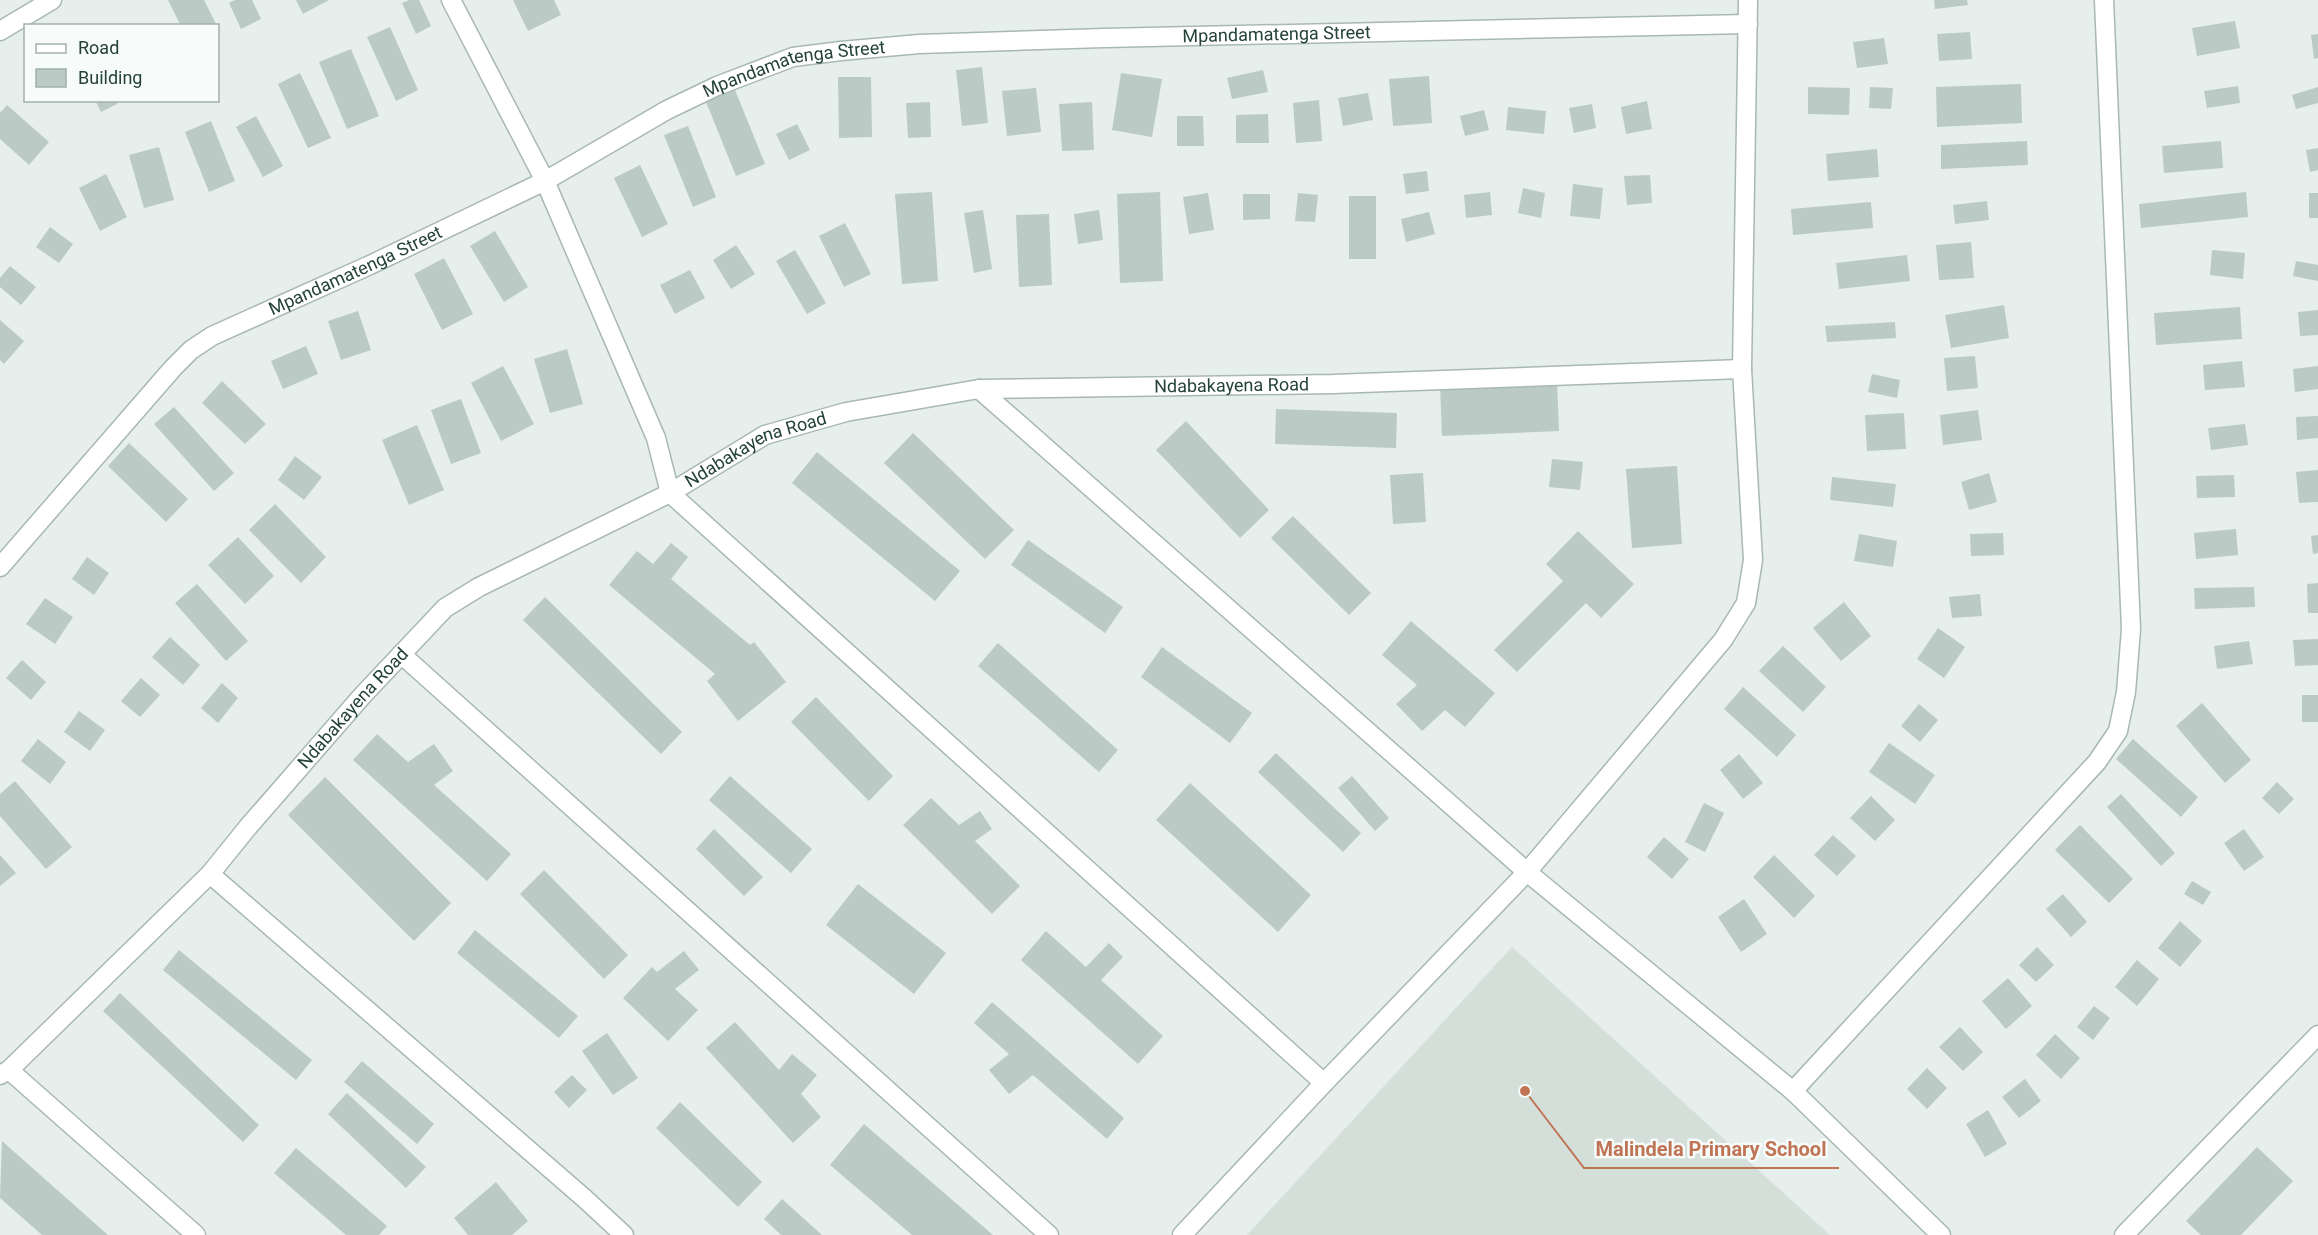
<svg xmlns="http://www.w3.org/2000/svg" width="2318" height="1235" font-family="Roboto,sans-serif">
	<style>
		.built { fill: #d4dfda }
		.building { fill: #bbcac4 }
		.lines { fill: none; stroke-linecap: round; stroke-linejoin: round }
		.minor-casing { stroke: #a8b8b2; stroke-width: 21 }
		.minor { stroke: #fff; stroke-width: 18 }
		.labels { text-anchor: middle; stroke-width: 5; stroke-linejoin: round; paint-order: stroke }
		.street-label { font-size: 18px; fill: #24423a; stroke: #f7fbf9 }
		.leader { fill: none; stroke: #c07456; stroke-width: 2 }
		.callout-dot { fill: #c07456; stroke: #f7fbf9; stroke-width: 2 }
		.callout-label { font-size: 20px; text-anchor: middle; font-weight: bold; fill: #c07456; stroke: #f7fbf9; stroke-width: 5; stroke-linejoin: round; paint-order: stroke }
	</style>
	<rect width="100%" height="100%" fill="#e6efeb"/>
	<!-- built -->
	<path class="built" d="M 1512,947 L 1830,1235 L 1247,1235 Z"/>
	<!-- building -->
	<path class="building" d="M 168,0 L 204,0 L 217,26 L 181,26 Z
		M 235,0 L 252,0 L 261,19 L 241,29 L 229,3 Z
		M 296,0 L 329,0 L 303,14 Z
		M 409,0 L 419,0 L 431,26 L 416,34 L 402,3 Z
		M 513,0 L 554,0 L 561,15 L 528,31 Z
		M 1934,0 L 1967,0 L 1968,5 L 1935,9 Z
		M 2235,21 L 2240,48 L 2197,56 L 2192,28 Z
		M 390,27 L 418,90 L 396,101 L 367,37 Z
		M 1970,32 L 1972,59 L 1939,61 L 1937,34 Z
		M 2318,34 L 2318,58 L 2314,59 L 2311,35 Z
		M 1884,38 L 1888,64 L 1857,68 L 1853,42 Z
		M 351,49 L 379,116 L 347,129 L 319,62 Z
		M 982,67 L 988,123 L 962,126 L 956,70 Z
		M 1263,70 L 1268,92 L 1232,99 L 1227,78 Z
		M 300,73 L 331,138 L 308,148 L 278,84 Z
		M 1121,73 L 1162,79 L 1152,137 L 1112,130 Z
		M 1429,76 L 1432,123 L 1393,126 L 1389,79 Z
		M 838,77 L 871,77 L 872,137 L 839,138 Z
		M 2021,84 L 2022,123 L 1937,127 L 1936,87 Z
		M 733,85 L 765,164 L 736,176 L 704,97 Z
		M 2238,86 L 2240,103 L 2207,108 L 2204,91 Z
		M 1808,87 L 1850,88 L 1849,115 L 1808,114 Z
		M 1870,87 L 1893,88 L 1891,109 L 1869,108 Z
		M 2318,87 L 2318,103 L 2296,109 L 2292,95 Z
		M 1036,88 L 1041,132 L 1007,136 L 1002,91 Z
		M 1368,93 L 1373,120 L 1343,126 L 1338,98 Z
		M 95,100 L 115,100 L 117,104 L 101,112 Z
		M 1319,100 L 1322,141 L 1296,143 L 1293,103 Z
		M 1647,101 L 1652,129 L 1626,134 L 1621,107 Z
		M 930,102 L 931,137 L 908,138 L 906,103 Z
		M 1092,102 L 1094,150 L 1062,151 L 1059,104 Z
		M 1592,104 L 1596,128 L 1574,133 L 1569,108 Z
		M 7,105 L 49,142 L 29,165 L 0,139 L 0,113 Z
		M 1508,107 L 1546,111 L 1544,134 L 1506,130 Z
		M 1484,110 L 1489,130 L 1465,136 L 1460,116 Z
		M 1268,114 L 1269,143 L 1236,143 L 1236,115 Z
		M 256,116 L 283,166 L 263,177 L 236,127 Z
		M 1177,116 L 1203,116 L 1204,146 L 1177,146 Z
		M 211,121 L 235,181 L 209,192 L 185,132 Z
		M 797,124 L 810,150 L 789,160 L 776,134 Z
		M 688,126 L 716,197 L 693,207 L 664,135 Z
		M 2027,141 L 2028,165 L 1941,169 L 1941,145 Z
		M 2221,141 L 2223,168 L 2164,173 L 2162,146 Z
		M 159,147 L 174,200 L 144,208 L 129,155 Z
		M 2318,148 L 2318,170 L 2310,172 L 2306,150 Z
		M 1877,149 L 1879,177 L 1828,181 L 1826,154 Z
		M 640,165 L 668,224 L 642,237 L 614,178 Z
		M 1427,171 L 1429,191 L 1406,194 L 1403,174 Z
		M 106,174 L 127,217 L 100,231 L 79,188 Z
		M 1650,175 L 1652,203 L 1627,205 L 1624,176 Z
		M 1573,184 L 1603,188 L 1600,219 L 1570,216 Z
		M 1523,188 L 1545,193 L 1541,218 L 1518,213 Z
		M 932,192 L 938,281 L 902,284 L 895,194 Z
		M 1160,192 L 1163,281 L 1120,283 L 1117,194 Z
		M 1490,192 L 1492,215 L 1466,218 L 1464,195 Z
		M 2246,192 L 2248,217 L 2141,228 L 2139,204 Z
		M 1208,193 L 1214,230 L 1189,234 L 1183,197 Z
		M 1298,193 L 1318,195 L 1315,222 L 1295,221 Z
		M 2309,193 L 2318,193 L 2318,218 L 2309,218 Z
		M 1243,194 L 1270,194 L 1270,219 L 1243,220 Z
		M 1349,196 L 1376,196 L 1376,259 L 1349,259 Z
		M 1987,201 L 1989,220 L 1955,224 L 1953,205 Z
		M 1871,202 L 1873,228 L 1793,235 L 1791,209 Z
		M 983,210 L 992,269 L 974,273 L 964,213 Z
		M 1099,210 L 1103,240 L 1078,244 L 1074,214 Z
		M 1429,212 L 1435,234 L 1406,242 L 1401,219 Z
		M 1049,214 L 1052,285 L 1019,287 L 1016,215 Z
		M 845,223 L 871,274 L 844,287 L 819,236 Z
		M 50,227 L 73,244 L 59,263 L 36,247 Z
		M 495,231 L 528,287 L 504,302 L 470,246 Z
		M 1971,242 L 1974,278 L 1939,280 L 1936,245 Z
		M 736,245 L 755,274 L 731,289 L 713,260 Z
		M 795,250 L 826,303 L 807,314 L 776,261 Z
		M 2212,250 L 2245,253 L 2243,279 L 2210,275 Z
		M 1907,255 L 1910,281 L 1839,289 L 1836,263 Z
		M 444,258 L 473,314 L 442,330 L 414,274 Z
		M 2296,261 L 2318,265 L 2318,281 L 2293,276 Z
		M 10,266 L 36,287 L 21,305 L 0,287 L 0,278 Z
		M 690,270 L 705,298 L 675,314 L 660,285 Z
		M 2004,305 L 2009,338 L 1951,348 L 1945,315 Z
		M 2240,307 L 2242,339 L 2156,345 L 2154,313 Z
		M 2318,310 L 2318,335 L 2300,336 L 2298,312 Z
		M 358,311 L 371,350 L 341,360 L 328,321 Z
		M 0,320 L 24,341 L 4,364 L 0,360 Z
		M 1895,322 L 1896,338 L 1827,342 L 1825,326 Z
		M 306,346 L 318,374 L 283,389 L 271,361 Z
		M 567,349 L 583,404 L 550,413 L 534,359 Z
		M 1975,356 L 1978,388 L 1947,391 L 1944,358 Z
		M 2242,361 L 2245,387 L 2205,390 L 2203,365 Z
		M 503,366 L 534,424 L 501,441 L 471,383 Z
		M 2318,366 L 2318,389 L 2295,392 L 2293,369 Z
		M 1872,374 L 1900,380 L 1897,398 L 1868,392 Z
		M 1557,380 L 1559,431 L 1442,436 L 1440,385 Z
		M 222,381 L 266,424 L 245,444 L 202,403 Z
		M 461,399 L 481,453 L 451,464 L 431,410 Z
		M 174,407 L 234,473 L 214,491 L 154,424 Z
		M 1276,409 L 1397,413 L 1396,448 L 1275,444 Z
		M 1978,410 L 1982,440 L 1943,445 L 1940,415 Z
		M 1904,413 L 1906,449 L 1867,451 L 1865,415 Z
		M 2318,416 L 2318,438 L 2297,440 L 2296,417 Z
		M 1186,421 L 1269,510 L 1240,538 L 1156,450 Z
		M 2245,424 L 2248,445 L 2211,450 L 2208,428 Z
		M 417,425 L 444,490 L 409,505 L 382,440 Z
		M 913,433 L 1014,530 L 985,559 L 884,463 Z
		M 129,443 L 188,499 L 166,522 L 108,466 Z
		M 817,452 L 960,571 L 935,601 L 792,483 Z
		M 295,456 L 322,477 L 304,500 L 278,480 Z
		M 1552,459 L 1583,462 L 1580,490 L 1549,487 Z
		M 1677,466 L 1682,544 L 1632,548 L 1626,469 Z
		M 2318,470 L 2318,502 L 2299,503 L 2296,472 Z
		M 1423,473 L 1426,522 L 1393,524 L 1390,475 Z
		M 1989,473 L 1997,502 L 1969,510 L 1961,482 Z
		M 2234,475 L 2235,497 L 2197,498 L 2196,476 Z
		M 1832,477 L 1896,484 L 1893,507 L 1830,500 Z
		M 275,504 L 326,557 L 301,583 L 249,530 Z
		M 1293,516 L 1371,593 L 1349,615 L 1271,538 Z
		M 2236,529 L 2238,555 L 2196,559 L 2194,533 Z
		M 1578,531 L 1634,584 L 1601,618 L 1586,603 L 1517,672 L 1494,650 L 1563,581 L 1546,564 Z
		M 2003,533 L 2004,555 L 1971,556 L 1970,534 Z
		M 1859,534 L 1897,541 L 1893,567 L 1854,561 Z
		M 2318,535 L 2318,553 L 2313,554 L 2311,536 Z
		M 238,537 L 274,576 L 245,604 L 208,565 Z
		M 1028,540 L 1123,607 L 1105,633 L 1011,565 Z
		M 671,543 L 688,557 L 671,579 L 750,645 L 754,642 L 786,682 L 738,721 L 707,681 L 715,674 L 609,585 L 637,551 L 653,564 Z
		M 87,557 L 109,573 L 94,595 L 72,579 Z
		M 2318,583 L 2318,613 L 2308,613 L 2307,584 Z
		M 197,584 L 248,641 L 226,661 L 175,603 Z
		M 2254,587 L 2255,607 L 2195,609 L 2194,588 Z
		M 1980,594 L 1982,616 L 1952,618 L 1949,597 Z
		M 545,597 L 682,732 L 661,754 L 523,620 Z
		M 45,598 L 73,617 L 55,644 L 26,624 Z
		M 1844,602 L 1871,636 L 1841,661 L 1813,628 Z
		M 1411,621 L 1495,693 L 1465,727 L 1445,710 L 1422,731 L 1396,704 L 1417,685 L 1382,655 Z
		M 1938,628 L 1965,647 L 1944,678 L 1917,659 Z
		M 170,637 L 200,665 L 183,685 L 152,657 Z
		M 2318,639 L 2318,665 L 2295,666 L 2293,640 Z
		M 2249,641 L 2253,664 L 2217,669 L 2214,646 Z
		M 998,643 L 1118,750 L 1099,772 L 978,666 Z
		M 1783,646 L 1826,687 L 1803,712 L 1759,671 Z
		M 1162,647 L 1252,713 L 1230,743 L 1141,677 Z
		M 22,660 L 46,682 L 31,700 L 6,678 Z
		M 141,678 L 160,695 L 140,717 L 121,701 Z
		M 222,683 L 238,698 L 218,723 L 201,708 Z
		M 1743,687 L 1796,735 L 1777,757 L 1724,709 Z
		M 2302,695 L 2318,695 L 2318,722 L 2302,722 Z
		M 816,697 L 893,776 L 869,801 L 791,722 Z
		M 2202,703 L 2251,760 L 2225,783 L 2176,726 Z
		M 1919,704 L 1938,720 L 1920,742 L 1901,726 Z
		M 79,711 L 105,730 L 90,751 L 64,732 Z
		M 377,734 L 408,762 L 434,744 L 453,771 L 434,785 L 511,854 L 487,881 L 353,760 Z
		M 38,739 L 66,762 L 50,784 L 21,761 Z
		M 2133,739 L 2198,797 L 2181,817 L 2116,759 Z
		M 1889,743 L 1935,775 L 1915,804 L 1869,772 Z
		M 1276,753 L 1361,833 L 1343,852 L 1258,772 Z
		M 1739,754 L 1763,783 L 1743,799 L 1720,770 Z
		M 730,776 L 812,849 L 791,873 L 709,800 Z
		M 1352,776 L 1389,818 L 1375,831 L 1338,788 Z
		M 325,777 L 451,903 L 414,941 L 288,815 Z
		M 15,781 L 72,847 L 46,869 L 0,816 L 0,794 Z
		M 2277,782 L 2294,799 L 2279,814 L 2262,798 Z
		M 1190,783 L 1311,895 L 1278,932 L 1156,820 Z
		M 2121,794 L 2175,853 L 2161,866 L 2107,807 Z
		M 1871,796 L 1895,820 L 1875,841 L 1850,818 Z
		M 931,798 L 959,825 L 980,811 L 992,829 L 975,841 L 1020,886 L 992,914 L 903,825 Z
		M 1704,803 L 1724,813 L 1705,852 L 1685,842 Z
		M 2080,825 L 2133,879 L 2109,903 L 2055,850 Z
		M 714,829 L 763,877 L 744,896 L 696,849 Z
		M 2244,829 L 2264,857 L 2244,871 L 2224,843 Z
		M 1833,835 L 1856,856 L 1837,876 L 1814,855 Z
		M 1664,837 L 1689,859 L 1672,879 L 1647,857 Z
		M 0,855 L 16,873 L 0,886 Z
		M 1774,855 L 1815,896 L 1794,918 L 1753,877 Z
		M 544,870 L 628,955 L 604,979 L 520,894 Z
		M 2192,881 L 2211,892 L 2203,905 L 2184,894 Z
		M 858,884 L 946,953 L 914,994 L 826,925 Z
		M 2063,894 L 2087,922 L 2071,937 L 2046,909 Z
		M 1744,899 L 1767,934 L 1741,952 L 1718,917 Z
		M 2180,921 L 2202,941 L 2180,967 L 2158,948 Z
		M 475,930 L 578,1016 L 559,1038 L 457,953 Z
		M 1046,931 L 1086,967 L 1109,943 L 1123,957 L 1101,980 L 1163,1036 L 1138,1064 L 1021,960 Z
		M 2037,947 L 2054,965 L 2036,982 L 2019,965 Z
		M 179,950 L 312,1060 L 296,1080 L 163,970 Z
		M 684,951 L 699,970 L 675,989 L 698,1010 L 668,1041 L 623,998 L 652,967 L 657,972 Z
		M 2137,960 L 2159,979 L 2137,1006 L 2115,987 Z
		M 2008,978 L 2032,1006 L 2006,1029 L 1982,1001 Z
		M 120,993 L 259,1125 L 243,1142 L 103,1011 Z
		M 992,1002 L 1124,1118 L 1107,1139 L 1033,1075 L 1009,1094 L 989,1070 L 1009,1054 L 974,1023 Z
		M 2094,1006 L 2110,1018 L 2093,1040 L 2077,1027 Z
		M 735,1022 L 779,1070 L 792,1054 L 817,1075 L 801,1094 L 821,1117 L 793,1143 L 706,1048 Z
		M 1960,1027 L 1983,1052 L 1963,1071 L 1939,1047 Z
		M 607,1033 L 638,1078 L 613,1095 L 582,1051 Z
		M 2055,1034 L 2080,1058 L 2061,1079 L 2036,1055 Z
		M 362,1061 L 434,1124 L 417,1144 L 344,1082 Z
		M 1927,1068 L 1947,1088 L 1927,1109 L 1907,1089 Z
		M 572,1075 L 587,1090 L 569,1108 L 554,1092 Z
		M 2025,1079 L 2041,1101 L 2019,1118 L 2002,1097 Z
		M 347,1093 L 426,1167 L 406,1188 L 328,1114 Z
		M 680,1102 L 762,1182 L 738,1207 L 656,1128 Z
		M 1988,1110 L 2007,1144 L 1985,1157 L 1966,1124 Z
		M 864,1124 L 993,1235 L 912,1235 L 830,1165 Z
		M 2,1141 L 108,1235 L 42,1235 L 0,1198 Z
		M 2257,1147 L 2293,1181 L 2241,1235 L 2201,1235 L 2186,1221 Z
		M 296,1148 L 387,1226 L 379,1235 L 346,1235 L 274,1173 Z
		M 496,1182 L 528,1221 L 512,1235 L 468,1235 L 454,1218 Z
		M 782,1199 L 822,1235 L 781,1235 L 764,1219 Z"/>
	<g class="lines">
		<defs>
			<g id="minor">
				<path d="M 451,0 L 545,181 L 656,438 L 670,493 L 1324,1083"/>
				<path d="M 0,31 L 52,0"/>
				<path d="M 979,389 L 1527,872 L 1793,1091 L 1941,1235"/>
				<path id="s1" d="M 0,567 L 173,368 L 191,350 L 212,336 L 370,265 L 545,181 L 667,110 L 717,86 L 793,57 L 841,51 L 919,44 L 1104,38 L 1748,24"/>
				<path d="M 401,654 L 1049,1235"/>
				<path d="M 210,874 L 584,1198 L 624,1235"/>
				<path d="M 9,1070 L 196,1235"/>
				<path id="s2" d="M 0,1075 L 9,1070 L 210,874 L 248,827 L 362,696 L 445,608 L 479,587 L 670,493 L 765,435 L 846,412 L 979,389 L 1333,384 L 1742,369"/>
				<path d="M 1793,1091 L 2097,762 L 2118,731 L 2126,692 L 2131,629 L 2104,0"/>
				<path d="M 1182,1235 L 1324,1083 L 1527,872 L 1723,640 L 1746,603 L 1753,560 L 1742,369 L 1748,0"/>
				<path d="M 2124,1235 L 2318,1035"/>
			</g>
		</defs>
		<!-- minor casing -->
		<use href="#minor" class="minor-casing"/>
		<!-- minor -->
		<use href="#minor" class="minor"/>
	</g>
	<g class="labels">
		<!-- street labels -->
		<g class="street-label">
			<text dy="6" stroke="none"><textPath href="#s1" startOffset="1444">Mpandamatenga Street</textPath></text>
			<text dy="6" stroke="none"><textPath href="#s1" startOffset="958">Mpandamatenga Street</textPath></text>
			<text dy="6" stroke="none"><textPath href="#s1" startOffset="472">Mpandamatenga Street</textPath></text>
			<text dy="6" stroke="none"><textPath href="#s2" startOffset="1482">Ndabakayena Road</textPath></text>
			<text dy="6" stroke="none"><textPath href="#s2" startOffset="996">Ndabakayena Road</textPath></text>
			<text dy="6" stroke="none"><textPath href="#s2" startOffset="510">Ndabakayena Road</textPath></text>
		</g>
	</g>
	<!-- callouts -->
	<path class="leader" d="M1525 1091L1584 1168H1839"/>
	<circle class="callout-dot" cx="1525" cy="1091" r="6"/>
	<g class="callout-label">
		<text x="1711" y="1156">Malindela Primary School</text>
	</g>
	<!-- legend -->
	<rect x="24" y="24" width="195" height="78" fill="#f7fbf9" stroke="#a3b1ad" stroke-width="1.5"/>
	<rect x="36" y="44" width="30" height="9" fill="#ffffff" stroke="#a3b1ad" stroke-width="1.5"/>
	<text x="78" y="54" font-size="18" fill="#24423a">Road</text>
	<rect x="36" y="69" width="30" height="18" fill="#bbcac4" stroke="#a3b1ad" stroke-width="1.5"/>
	<text x="78" y="84" font-size="18" fill="#24423a">Building</text>
</svg>
